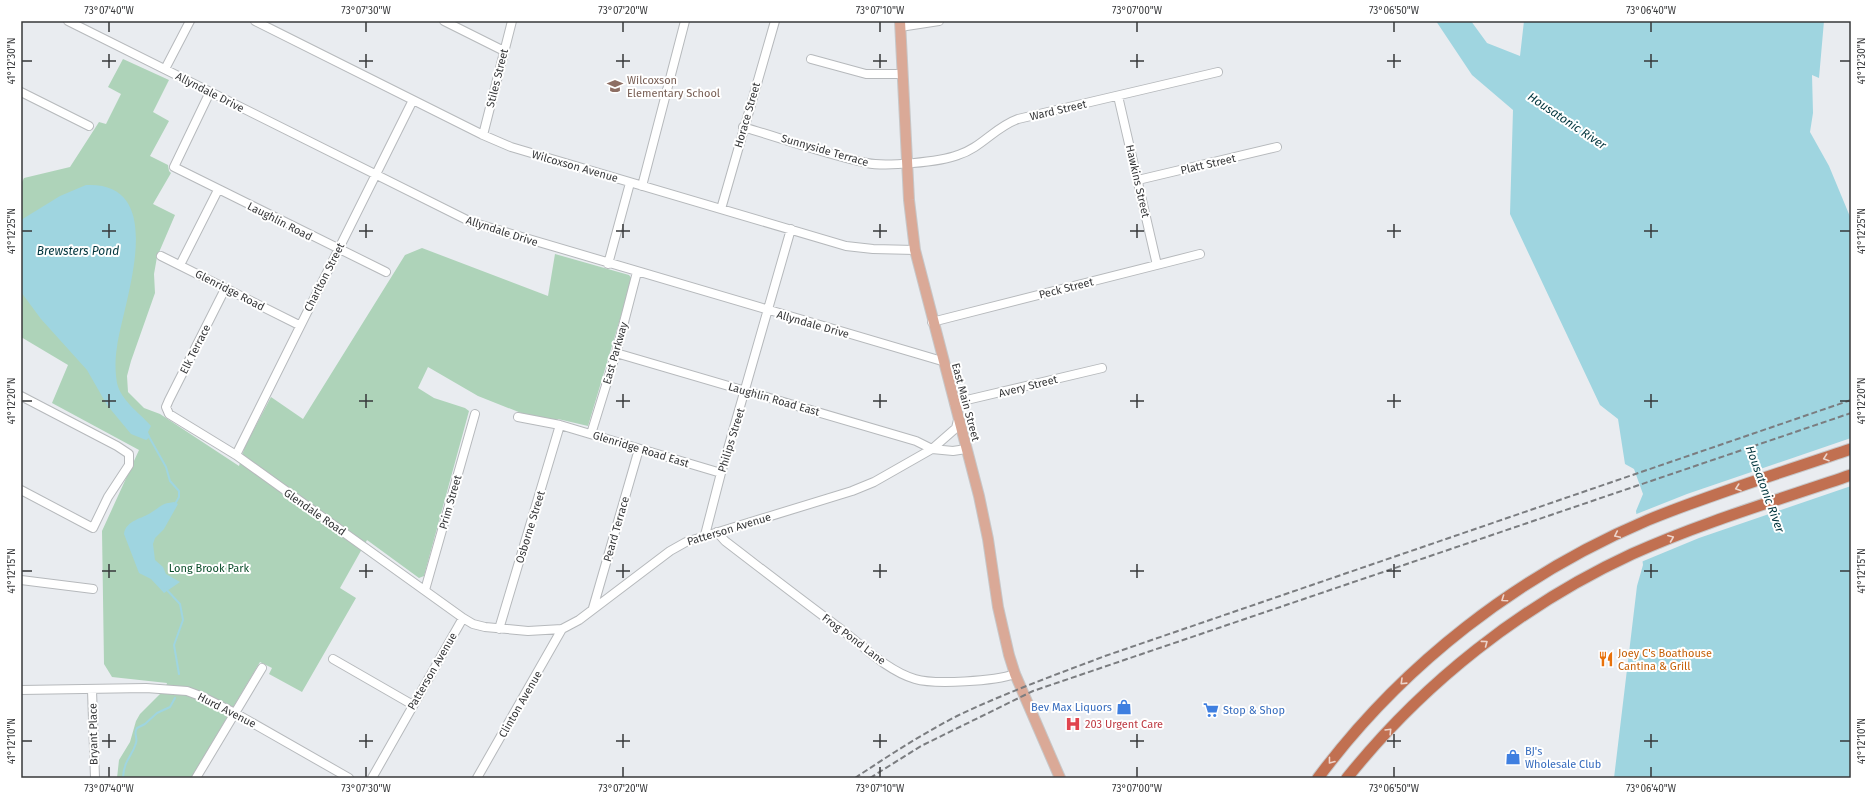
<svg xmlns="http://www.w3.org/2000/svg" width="1872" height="799" font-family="'Fira Sans',sans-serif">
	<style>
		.green { fill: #aed3b9 }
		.water { fill: #9fd5e0 }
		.pier { fill: #e9ecf0 }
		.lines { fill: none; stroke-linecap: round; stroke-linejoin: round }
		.stream { stroke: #9fd5e0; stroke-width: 2 }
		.minor-casing { stroke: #b6b9bc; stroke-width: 10 }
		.major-casing { stroke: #c7c7c8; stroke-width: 12 }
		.highway-casing { stroke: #c7c7c8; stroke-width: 13 }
		.minor { stroke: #fff; stroke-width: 8 }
		.major { stroke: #daa997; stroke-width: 10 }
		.highway { stroke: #c17051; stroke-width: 11 }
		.rail { stroke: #7b7d80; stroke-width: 2; stroke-dasharray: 6 3; stroke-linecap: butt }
		.oneway { stroke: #ecd4cb }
		.ticks { fill: none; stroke: #37383a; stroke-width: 1.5 }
		.labels { text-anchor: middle; stroke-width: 4; stroke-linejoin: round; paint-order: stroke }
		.street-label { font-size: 11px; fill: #37383a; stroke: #fff }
		.education-label { font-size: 11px; fill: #785e54; stroke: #fff; text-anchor: start }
		.park-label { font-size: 11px; fill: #0b4e2b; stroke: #fff }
		.food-label { font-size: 11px; fill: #c56008; stroke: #fff; text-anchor: start }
		.shop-label { font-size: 11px; fill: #366cbe; stroke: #fff; text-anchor: start }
		.health-label { font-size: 11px; fill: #be3a42; stroke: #fff; text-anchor: start }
		.water-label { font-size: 12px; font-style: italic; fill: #00353d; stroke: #fff }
		.neatline { fill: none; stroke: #37383a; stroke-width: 1.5 }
		.ticks-label { font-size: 10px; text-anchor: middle; fill: #37383a }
	</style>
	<rect width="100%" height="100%" fill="#e9ecf0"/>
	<!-- green -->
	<path class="green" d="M 123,59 L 169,80 L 153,112 L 169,121 L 150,156 L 168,165 L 169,171 L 171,173 L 153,204 L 175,215 L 157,257 L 154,274 L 155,293 L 131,361 L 127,376 L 128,392 L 144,408 L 160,414 L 239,466 L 245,446 L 271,397 L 303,419 L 405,255 L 422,248 L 548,296 L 555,254 L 629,275 L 632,279 L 588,426 L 558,419 L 554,426 L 478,396 L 428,367 L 418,388 L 434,398 L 465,408 L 469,411 L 424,576 L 419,578 L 367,540 L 340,588 L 356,598 L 302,692 L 269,674 L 272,668 L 260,662 L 191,778 L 117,778 L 119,760 L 130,742 L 136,721 L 140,714 L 165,689 L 167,683 L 112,677 L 104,664 L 102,531 L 139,450 L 52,403 L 68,365 L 21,337 L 21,184 L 24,178 L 70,167 L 99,122 L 106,124 L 121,94 L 108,87 Z"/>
	<!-- water -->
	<path class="water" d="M 1436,21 L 1471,21 L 1487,43 L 1520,56 L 1524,21 L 1824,21 L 1819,78 L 1812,75 L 1813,113 L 1810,132 L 1829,166 L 1851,219 L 1851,778 L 1614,778 L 1637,586 L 1643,565 L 1636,511 L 1643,494 L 1634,469 L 1625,464 L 1618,419 L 1600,405 L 1510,214 L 1513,110 L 1472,75 Z
		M 86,185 C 171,181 123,303 117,347 C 115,358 115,372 117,383 C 121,401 140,413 151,426 L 148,432 L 150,437 L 146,440 L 131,434 L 107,405 L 87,370 L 41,319 L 21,292 L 21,220 L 60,196 Z
		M 174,502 L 178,504 L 164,529 L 155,538 L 153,544 L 155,560 L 163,567 L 166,574 L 180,582 L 164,593 L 151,579 L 139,573 L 124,534 C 126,520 142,519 152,512 C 162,506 160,504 174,502 Z"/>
	<!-- pier -->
	<path class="pier" d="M 1851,438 L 1851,486 L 1699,538 L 1641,562 L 1634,515 L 1687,494 Z"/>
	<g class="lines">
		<!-- stream -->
		<path class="stream" d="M 148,435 L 166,467 L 170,481 L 179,491 L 179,497 L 175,504
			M 165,588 L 180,604 L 183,620 L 174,645 L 179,674
			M 123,778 C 124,759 132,757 136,743 C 138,737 133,734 137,728 L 145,724 L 157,713 L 170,707 L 175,698"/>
		<defs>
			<path id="minor" d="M 68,21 L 471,222 L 942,361
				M 255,21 L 483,135 L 511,147 L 846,246 L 873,249 L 915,250
				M 444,21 L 504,51
				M 900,27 L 939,21
				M 811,59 L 866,74 L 903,74
				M 165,69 L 190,21
				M 21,92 L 89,126
				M 210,92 L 174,167 L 386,272
				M 1118,96 L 1157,265
				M 743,127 C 784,139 825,154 867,163 C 885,167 940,162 958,155 C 981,148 995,127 1018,119 L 1218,72
				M 483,135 L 512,21
				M 1138,180 L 1277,147
				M 642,186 L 685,21
				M 721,209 L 775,21
				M 161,256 L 299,325
				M 608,264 L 630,183
				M 180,265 L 218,190
				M 225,289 L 169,400 L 166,407 L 169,414 L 236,455 L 463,618
				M 932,322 L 1200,254
				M 616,353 L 916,441 L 932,449 L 956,428 L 958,420
				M 21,396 L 117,446 L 129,454 L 129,465 L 108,497 L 93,528 L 21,490
				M 954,403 L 1102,368
				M 518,417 L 560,425 L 721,473
				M 591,434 L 616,353 L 637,272
				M 236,455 L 413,100
				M 717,532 L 725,541 C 764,571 803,601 842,630 C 864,647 888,671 915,679 C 935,685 995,681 1015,674
				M 705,535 L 721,473 L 791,229
				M 21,580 L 93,589
				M 425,590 L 475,414
				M 593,608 L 639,449
				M 499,629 L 560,425
				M 333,659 L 413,705
				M 21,690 L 146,688 L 187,691 L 203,697 L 235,713 L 349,778
				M 92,690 L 95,778
				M 196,778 L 262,668
				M 372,778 L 463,618 L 473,624 L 485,627 L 528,631 L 562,629 L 579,620 L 670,551 L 686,542 L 852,491 L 874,482 L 932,449 L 953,451 L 966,449
				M 477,778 L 562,629"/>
			<path id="major" d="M 900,21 L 909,200 L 915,250 L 979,496 L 988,539 L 998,607 L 1009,655 L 1015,674 L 1060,778"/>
			<path id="highway" d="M 1318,778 C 1402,665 1518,575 1648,520 C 1714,493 1783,472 1851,449
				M 1347,778 C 1423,683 1522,605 1632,554 C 1703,522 1778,500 1851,475"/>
		</defs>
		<!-- minor casing -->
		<use href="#minor" class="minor-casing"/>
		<!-- major casing -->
		<use href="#major" class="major-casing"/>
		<!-- highway casing -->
		<use href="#highway" class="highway-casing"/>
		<!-- minor -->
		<use href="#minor" class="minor"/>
		<!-- major -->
		<use href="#major" class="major"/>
		<!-- highway -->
		<use href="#highway" class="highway"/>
		<!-- rail -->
		<path class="rail" d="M 855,778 C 888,756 922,734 957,716 C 1005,693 1055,675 1105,656 L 1851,400
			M 870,778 L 921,746 L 1033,691 L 1851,413"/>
	</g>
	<!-- one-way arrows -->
	<defs><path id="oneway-chevron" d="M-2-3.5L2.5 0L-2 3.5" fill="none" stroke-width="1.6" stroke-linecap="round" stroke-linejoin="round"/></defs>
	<g class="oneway">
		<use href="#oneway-chevron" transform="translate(1826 458) rotate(161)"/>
		<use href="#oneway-chevron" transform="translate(1738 488) rotate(161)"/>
		<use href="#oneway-chevron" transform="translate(1617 535) rotate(155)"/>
		<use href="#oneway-chevron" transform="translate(1671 538) rotate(-22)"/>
		<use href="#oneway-chevron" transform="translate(1504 599) rotate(145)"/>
		<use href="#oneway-chevron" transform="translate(1485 643) rotate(-37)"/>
		<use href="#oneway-chevron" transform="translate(1403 682) rotate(136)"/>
		<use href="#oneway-chevron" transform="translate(1389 731) rotate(-46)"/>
		<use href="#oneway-chevron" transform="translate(1331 761) rotate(128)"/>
	</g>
	<!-- ticks -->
	<path class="ticks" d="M 109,22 L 109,32M 366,22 L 366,32M 623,22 L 623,32M 880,22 L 880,32M 1137,22 L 1137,32M 1394,22 L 1394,32M 1651,22 L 1651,32M 109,54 L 109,68M 366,54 L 366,68M 623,54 L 623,68M 880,54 L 880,68M 1137,54 L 1137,68M 1394,54 L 1394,68M 1651,54 L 1651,68M 22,61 L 32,61M 102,61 L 116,61M 359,61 L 373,61M 616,61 L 630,61M 873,61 L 887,61M 1130,61 L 1144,61M 1387,61 L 1401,61M 1644,61 L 1658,61M 1840,61 L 1850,61M 109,224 L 109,238M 366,224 L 366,238M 623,224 L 623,238M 880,224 L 880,238M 1137,224 L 1137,238M 1394,224 L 1394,238M 1651,224 L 1651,238M 22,231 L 32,231M 102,231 L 116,231M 359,231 L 373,231M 616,231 L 630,231M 873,231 L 887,231M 1130,231 L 1144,231M 1387,231 L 1401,231M 1644,231 L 1658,231M 1840,231 L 1850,231M 109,394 L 109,408M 366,394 L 366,408M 623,394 L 623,408M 880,394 L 880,408M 1137,394 L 1137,408M 1394,394 L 1394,408M 1651,394 L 1651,408M 22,401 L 32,401M 102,401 L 116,401M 359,401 L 373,401M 616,401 L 630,401M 873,401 L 887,401M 1130,401 L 1144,401M 1387,401 L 1401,401M 1644,401 L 1658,401M 1840,401 L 1850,401M 109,564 L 109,578M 366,564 L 366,578M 623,564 L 623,578M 880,564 L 880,578M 1137,564 L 1137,578M 1394,564 L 1394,578M 1651,564 L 1651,578M 22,571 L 32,571M 102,571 L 116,571M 359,571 L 373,571M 616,571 L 630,571M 873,571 L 887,571M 1130,571 L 1144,571M 1387,571 L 1401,571M 1644,571 L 1658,571M 1840,571 L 1850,571M 109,734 L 109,748M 366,734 L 366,748M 623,734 L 623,748M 880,734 L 880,748M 1137,734 L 1137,748M 1394,734 L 1394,748M 1651,734 L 1651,748M 22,741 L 32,741M 102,741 L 116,741M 359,741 L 373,741M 616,741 L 630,741M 873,741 L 887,741M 1130,741 L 1144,741M 1387,741 L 1401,741M 1644,741 L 1658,741M 1840,741 L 1850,741M 109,767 L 109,777M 366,767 L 366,777M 623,767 L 623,777M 880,767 L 880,777M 1137,767 L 1137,777M 1394,767 L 1394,777M 1651,767 L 1651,777"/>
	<!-- icons -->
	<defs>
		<symbol id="school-bare" viewBox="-9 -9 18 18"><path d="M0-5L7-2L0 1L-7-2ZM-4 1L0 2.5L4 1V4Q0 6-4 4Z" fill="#8d6e63" stroke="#fff" stroke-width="2.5" paint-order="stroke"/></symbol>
		<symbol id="restaurant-bare" viewBox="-9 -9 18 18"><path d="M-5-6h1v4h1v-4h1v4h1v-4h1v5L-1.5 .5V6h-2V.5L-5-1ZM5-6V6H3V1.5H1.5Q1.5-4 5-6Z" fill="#e8710a" stroke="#fff" stroke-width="2.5" paint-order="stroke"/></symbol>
		<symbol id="shop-bare" viewBox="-9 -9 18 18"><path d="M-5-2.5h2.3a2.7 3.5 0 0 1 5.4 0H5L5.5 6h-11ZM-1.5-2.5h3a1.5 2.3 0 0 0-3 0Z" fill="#3f7fe0" stroke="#fff" stroke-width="2.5" paint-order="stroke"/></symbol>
		<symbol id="supermarket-bare" viewBox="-9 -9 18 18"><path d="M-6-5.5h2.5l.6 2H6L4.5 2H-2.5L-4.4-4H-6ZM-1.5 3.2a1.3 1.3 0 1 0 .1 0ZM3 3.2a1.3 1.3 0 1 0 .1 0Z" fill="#3f7fe0" stroke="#fff" stroke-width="2.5" paint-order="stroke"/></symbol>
		<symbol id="hospital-bare" viewBox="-9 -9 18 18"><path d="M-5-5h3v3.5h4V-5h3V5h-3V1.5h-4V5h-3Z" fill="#e0444e" stroke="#fff" stroke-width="2.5" paint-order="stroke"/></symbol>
	</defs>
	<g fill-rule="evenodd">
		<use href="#school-bare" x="604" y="75" width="22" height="22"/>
		<use href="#restaurant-bare" x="1595" y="648" width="22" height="22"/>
		<use href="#shop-bare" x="1113" y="696" width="22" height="22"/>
		<use href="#supermarket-bare" x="1200" y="699" width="22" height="22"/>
		<use href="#hospital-bare" x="1062" y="713" width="22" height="22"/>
		<use href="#shop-bare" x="1502" y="746" width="22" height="22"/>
	</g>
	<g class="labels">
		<!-- street labels -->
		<g class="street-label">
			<text transform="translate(497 78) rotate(-76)" y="4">Stiles Street</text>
			<text transform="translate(210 92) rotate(27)" y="4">Allyndale Drive</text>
			<text transform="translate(1058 110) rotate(-13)" y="4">Ward Street</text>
			<text transform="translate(747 115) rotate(-74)" y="4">Horace Street</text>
			<text transform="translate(825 150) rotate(16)" y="4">Sunnyside Terrace</text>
			<text transform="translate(1208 164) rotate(-13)" y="4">Platt Street</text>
			<text transform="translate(575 166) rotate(16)" y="4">Wilcoxson Avenue</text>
			<text transform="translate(1138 181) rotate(77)" y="4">Hawkins Street</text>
			<text transform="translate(280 221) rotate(27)" y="4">Laughlin Road</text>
			<text transform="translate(502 231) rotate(18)" y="4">Allyndale Drive</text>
			<text transform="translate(324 277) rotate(-63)" y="4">Charlton Street</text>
			<text transform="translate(1066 288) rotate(-14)" y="4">Peck Street</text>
			<text transform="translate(230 290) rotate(27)" y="4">Glenridge Road</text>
			<text transform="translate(813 324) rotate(16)" y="4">Allyndale Drive</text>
			<text transform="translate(195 349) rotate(-63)" y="4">Elk Terrace</text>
			<text transform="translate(615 353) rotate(-74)" y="4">East Parkway</text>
			<text transform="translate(1028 386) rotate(-14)" y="4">Avery Street</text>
			<text transform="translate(774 399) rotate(16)" y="4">Laughlin Road East</text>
			<text transform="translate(966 402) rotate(75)" y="4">East Main Street</text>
			<text transform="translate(731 440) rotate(-73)" y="4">Philips Street</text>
			<text transform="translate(641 449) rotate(17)" y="4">Glenridge Road East</text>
			<text transform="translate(450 502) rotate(-74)" y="4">Prim Street</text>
			<text transform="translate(315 512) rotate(35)" y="4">Glendale Road</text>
			<text transform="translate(530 527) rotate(-73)" y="4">Osborne Street</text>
			<text transform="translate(616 529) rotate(-74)" y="4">Peard Terrace</text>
			<text transform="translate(729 529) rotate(-17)" y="4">Patterson Avenue</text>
			<text transform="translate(854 639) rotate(37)" y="4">Frog Pond Lane</text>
			<text transform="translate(432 671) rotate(-60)" y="4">Patterson Avenue</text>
			<text transform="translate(520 704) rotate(-60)" y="4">Clinton Avenue</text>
			<text transform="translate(227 710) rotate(27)" y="4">Hurd Avenue</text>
			<text transform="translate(93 734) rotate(-91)" y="4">Bryant Place</text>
		</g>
		<!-- education labels -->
		<g class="education-label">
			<text x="627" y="84">Wilcoxson<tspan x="627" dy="13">Elementary School</tspan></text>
		</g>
		<!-- park labels -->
		<g class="park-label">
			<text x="209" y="572">Long Brook Park</text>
		</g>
		<!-- food labels -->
		<g class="food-label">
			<text x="1618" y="657">Joey C's Boathouse<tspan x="1618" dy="13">Cantina &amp; Grill</tspan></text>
		</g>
		<!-- shop labels -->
		<g class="shop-label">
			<text x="1112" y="711" text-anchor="end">Bev Max Liquors</text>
			<text x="1223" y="714">Stop &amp; Shop</text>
			<text x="1525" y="755">BJ's<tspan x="1525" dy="13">Wholesale Club</tspan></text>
		</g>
		<!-- health labels -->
		<g class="health-label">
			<text x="1085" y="728">203 Urgent Care</text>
		</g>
		<!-- water labels -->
		<g class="water-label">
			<text transform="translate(1567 121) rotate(34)" y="4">Housatonic River</text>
			<text x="78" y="255">Brewsters Pond</text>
			<text transform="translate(1765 489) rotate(70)" y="4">Housatonic River</text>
		</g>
	</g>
	<!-- border -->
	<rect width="1872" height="799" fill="none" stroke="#ffffff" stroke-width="44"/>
	<rect x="22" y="22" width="1828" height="755" class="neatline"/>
	<g class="ticks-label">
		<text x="109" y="14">73°07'40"W</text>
		<text x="366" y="14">73°07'30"W</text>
		<text x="623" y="14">73°07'20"W</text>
		<text x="880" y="14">73°07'10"W</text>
		<text x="1137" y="14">73°07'00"W</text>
		<text x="1394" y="14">73°06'50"W</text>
		<text x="1651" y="14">73°06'40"W</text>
		<text transform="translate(11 61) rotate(-90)" y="4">41°12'30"N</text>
		<text transform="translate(1861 61) rotate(-90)" y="4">41°12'30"N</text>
		<text transform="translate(11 231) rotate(-90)" y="4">41°12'25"N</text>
		<text transform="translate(1861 231) rotate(-90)" y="4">41°12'25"N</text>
		<text transform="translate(11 401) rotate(-90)" y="4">41°12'20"N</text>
		<text transform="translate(1861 401) rotate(-90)" y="4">41°12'20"N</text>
		<text transform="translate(11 571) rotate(-90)" y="4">41°12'15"N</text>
		<text transform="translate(1861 571) rotate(-90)" y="4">41°12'15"N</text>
		<text transform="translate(11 741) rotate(-90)" y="4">41°12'10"N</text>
		<text transform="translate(1861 741) rotate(-90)" y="4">41°12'10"N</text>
		<text x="109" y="792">73°07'40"W</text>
		<text x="366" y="792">73°07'30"W</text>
		<text x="623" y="792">73°07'20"W</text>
		<text x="880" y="792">73°07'10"W</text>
		<text x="1137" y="792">73°07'00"W</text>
		<text x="1394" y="792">73°06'50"W</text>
		<text x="1651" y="792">73°06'40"W</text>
	</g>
</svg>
